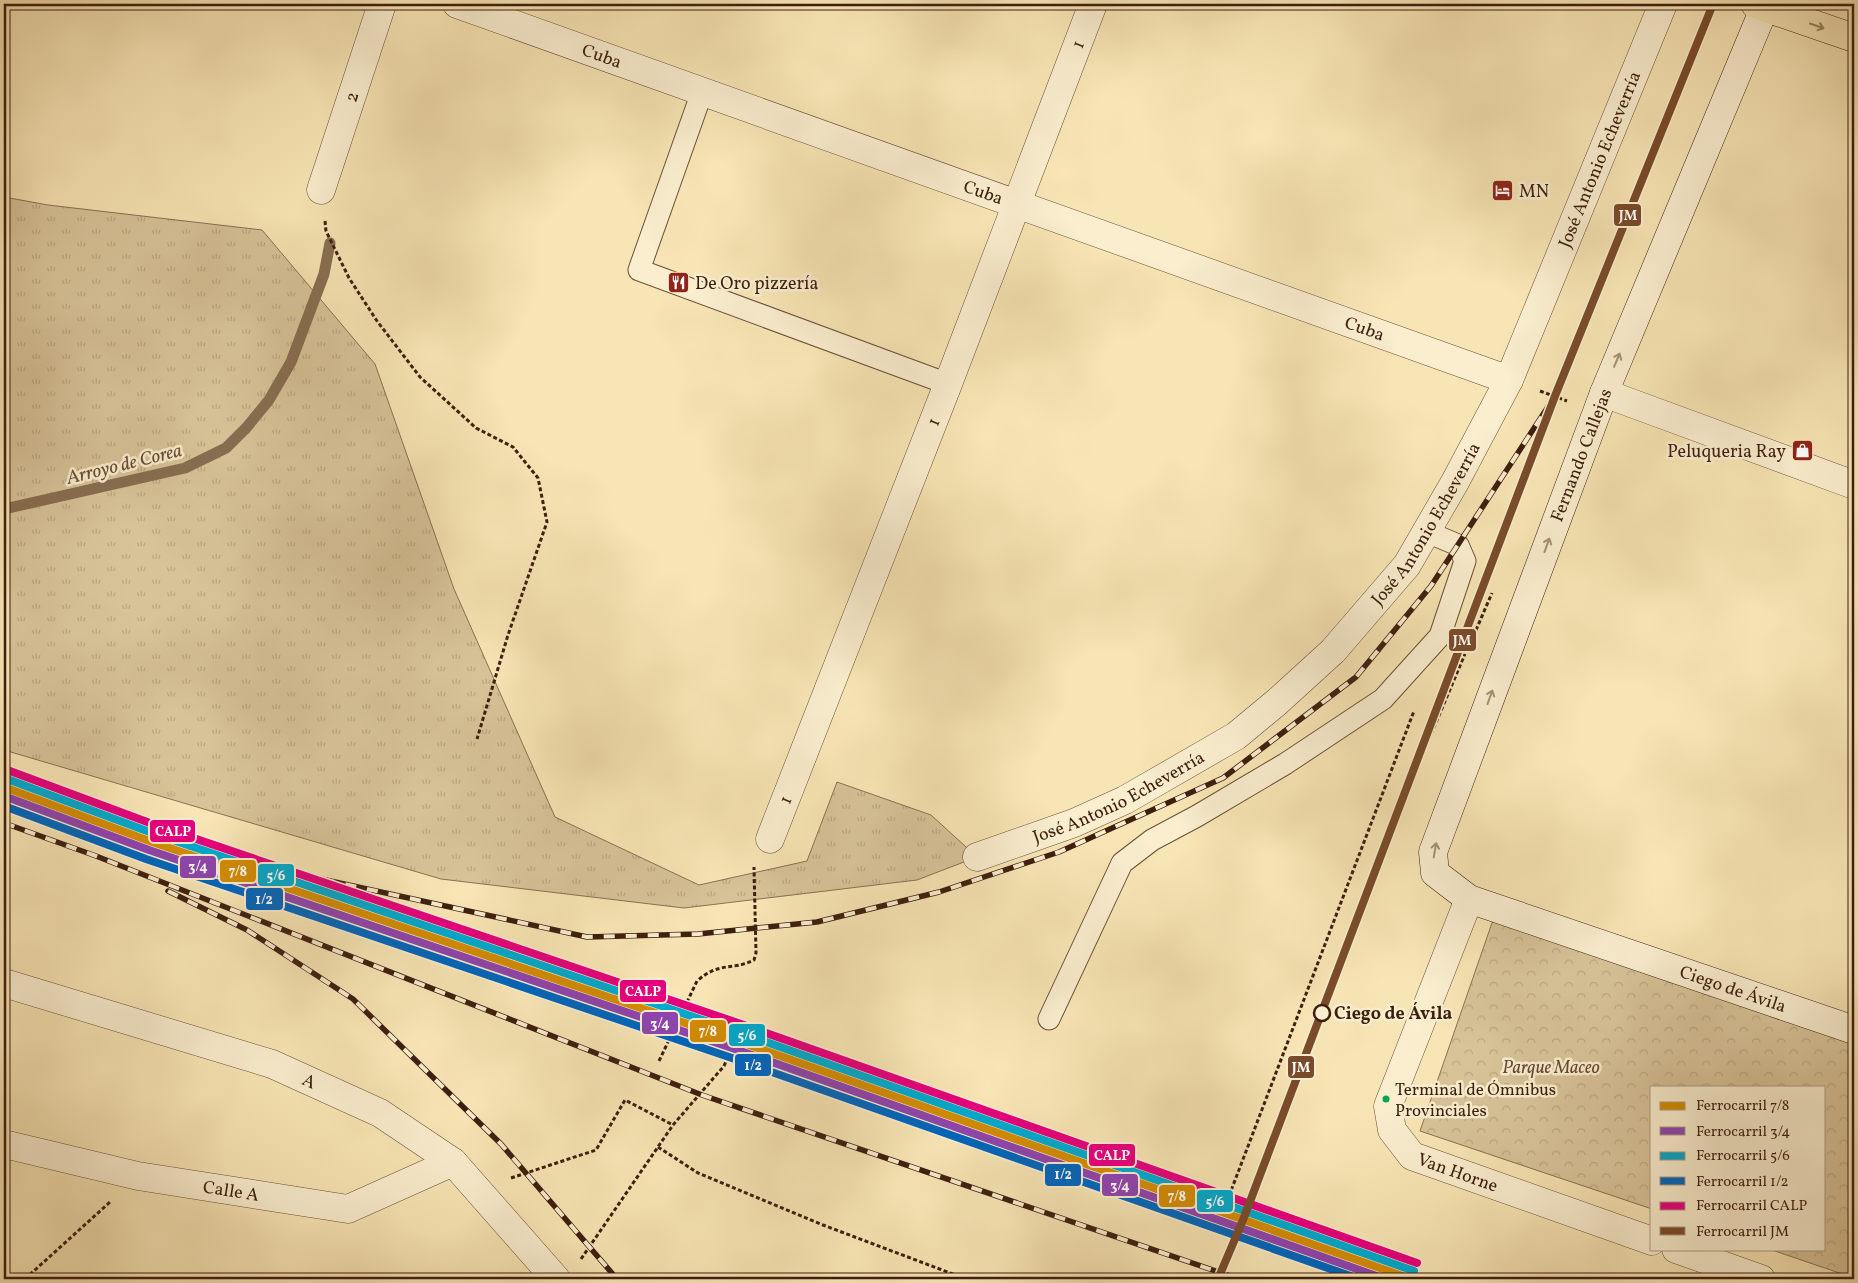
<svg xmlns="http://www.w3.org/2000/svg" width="1858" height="1283" font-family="Vollkorn,serif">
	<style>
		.grass { fill: url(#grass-tufts); stroke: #8a7154 }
		.forest { fill: url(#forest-crowns); stroke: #8a7154 }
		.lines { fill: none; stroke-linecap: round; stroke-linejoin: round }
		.stream { stroke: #876e51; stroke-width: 11 }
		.lane-casing { stroke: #6c5038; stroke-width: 23 }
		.street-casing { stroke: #6c5038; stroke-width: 29 }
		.secondary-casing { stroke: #3d1f0f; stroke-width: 29 }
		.primary-casing { stroke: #3d1f0f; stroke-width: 29 }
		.path { stroke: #3d1f0f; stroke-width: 3; stroke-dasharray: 4 2.5; stroke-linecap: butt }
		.lane { stroke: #faeecf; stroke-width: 21 }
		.street { stroke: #faeecf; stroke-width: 28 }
		.secondary { stroke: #faeecf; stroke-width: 28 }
		.primary { stroke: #f8e5b5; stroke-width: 28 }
		.rail-casing { stroke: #3d1f0f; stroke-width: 5.5 }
		.rail { stroke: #faeecf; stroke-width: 4; stroke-dasharray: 11; stroke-linecap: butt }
		.rail-1-casing { stroke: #faeecf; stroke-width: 11 }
		.rail-2-casing { stroke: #faeecf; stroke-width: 11 }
		.rail-3-casing { stroke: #faeecf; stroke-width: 11 }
		.rail-4-casing { stroke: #faeecf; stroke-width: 11 }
		.rail-5-casing { stroke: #faeecf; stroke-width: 11 }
		.rail-6-casing { stroke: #faeecf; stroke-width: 11 }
		.rail-1 { stroke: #d28b03; stroke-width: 8 }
		.rail-2 { stroke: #8e44ad; stroke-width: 8 }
		.rail-3 { stroke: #00a9ce; stroke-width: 8 }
		.rail-4 { stroke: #0065bd; stroke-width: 8 }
		.rail-5 { stroke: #e5007d; stroke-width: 8 }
		.rail-6 { stroke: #7a4b2a; stroke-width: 8 }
		.oneway { stroke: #9a8262 }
		.oneway2 { stroke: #a59179 }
		.stop-dot { fill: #faeecf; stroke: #3d1f0f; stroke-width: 2.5 }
		.bus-dot { fill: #00a651; stroke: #faeecf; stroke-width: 2 }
		.labels { text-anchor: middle; stroke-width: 5; stroke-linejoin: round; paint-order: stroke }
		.bus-label { font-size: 17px; fill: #3d1f0f; stroke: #faeecf; text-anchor: start }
		.street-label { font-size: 18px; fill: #3d1f0f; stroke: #faeecf }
		.poi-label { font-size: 18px; fill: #3d1f0f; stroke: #faeecf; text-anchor: start }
		.stop-label { font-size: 18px; font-weight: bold; fill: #3d1f0f; stroke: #faeecf; text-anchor: start }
		.park-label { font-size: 18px; font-style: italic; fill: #644832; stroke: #faeecf }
		.water-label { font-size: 19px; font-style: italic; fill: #684d36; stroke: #faeecf }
		.line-badge { stroke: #faeecf; stroke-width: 2 }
		.badge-label { font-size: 14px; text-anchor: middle; font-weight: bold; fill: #fff }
	</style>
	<defs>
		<pattern id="grass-tufts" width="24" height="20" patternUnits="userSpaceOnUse" patternTransform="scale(1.25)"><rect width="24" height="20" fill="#d8c399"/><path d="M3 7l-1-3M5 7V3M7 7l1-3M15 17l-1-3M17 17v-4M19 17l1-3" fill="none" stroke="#baa783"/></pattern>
		<pattern id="forest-crowns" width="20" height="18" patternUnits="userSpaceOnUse" patternTransform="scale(1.25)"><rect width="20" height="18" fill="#d8c399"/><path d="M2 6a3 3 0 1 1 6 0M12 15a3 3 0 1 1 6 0" fill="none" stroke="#baa783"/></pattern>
	</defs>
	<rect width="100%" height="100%" fill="#f8e5b5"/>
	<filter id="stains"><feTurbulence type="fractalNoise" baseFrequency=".004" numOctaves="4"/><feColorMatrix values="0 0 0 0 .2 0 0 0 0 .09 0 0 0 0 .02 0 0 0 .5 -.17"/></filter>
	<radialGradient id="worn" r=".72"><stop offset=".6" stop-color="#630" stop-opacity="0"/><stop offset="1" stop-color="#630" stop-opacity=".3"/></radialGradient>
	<!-- grass -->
	<path class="grass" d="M 4,197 L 48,205 L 262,230 L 375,364 L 454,589 L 555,817 L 699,885 L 807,861 L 837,782 L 931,815 L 977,857 L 917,880 L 684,908 L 441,879 L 4,750 Z"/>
	<!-- forest -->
	<path class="forest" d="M 1493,920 L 1854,1043 L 1854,1278 L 1769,1249 L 1824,1249 L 1824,1087 L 1652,1087 L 1652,1209 L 1420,1131 Z"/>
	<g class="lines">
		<!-- stream -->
		<path class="stream" d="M 4,509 L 185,468 L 226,448 L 247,427 L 269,400 L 291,362 L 324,274 L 330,243"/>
		<defs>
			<path id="lane" d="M 702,92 L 639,270 L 948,384
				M 1049,1019 L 1122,863 L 1152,840 L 1197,816 L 1285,764 L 1383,699 L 1440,636 L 1465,561 L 1458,545 L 1427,532"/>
			<g id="street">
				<path id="s1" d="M 457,4 L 1509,380"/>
				<path id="s2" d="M 321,190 L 382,4"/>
				<path d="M 1604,393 L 1854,485"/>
				<path id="s3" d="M 770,839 L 948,384 L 1093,4"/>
				<path id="s4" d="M 977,857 L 1074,823 L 1125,800 L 1236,736 L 1277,702 L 1333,651 L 1407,565 L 1455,482 L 1509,380 L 1663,4"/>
				<path id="s5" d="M 1469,899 L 1388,1106 L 1392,1130 L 1412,1156 L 1652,1241"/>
				<path id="s6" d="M 4,983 L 272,1064 L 380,1113 L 453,1162 L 556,1279"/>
				<path id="s7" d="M 4,1144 L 138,1176 L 348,1209 L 453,1162"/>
				<path d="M 1676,1249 L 1761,1279"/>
			</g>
			<g id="secondary">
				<path id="s8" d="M 1766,4 L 1604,393 L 1433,852 L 1435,873 L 1469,899 L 1854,1030"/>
			</g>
			<path id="primary" d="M 1755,4 L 1854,38"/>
		</defs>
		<!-- lane casing -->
		<use href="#lane" class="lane-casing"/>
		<!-- street casing -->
		<use href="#street" class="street-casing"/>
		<!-- secondary casing -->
		<use href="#secondary" class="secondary-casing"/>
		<!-- primary casing -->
		<use href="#primary" class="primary-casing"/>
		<!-- path -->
		<path class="path" d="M 325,221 L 326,231 L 349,278 L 377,321 L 420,377 L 476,428 L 513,447 L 538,478 L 547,522 L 508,635 L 477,739
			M 1540,391 L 1567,401
			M 1476,630 L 1492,593
			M 1426,746 L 1465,654
			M 659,1061 L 697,981 C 720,961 732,971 754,960 L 756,953 L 754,867
			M 658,1147 L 698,1173 L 823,1225 L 966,1279
			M 511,1178 L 596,1150 L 625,1100 L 673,1125
			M 1229,1196 L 1414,711
			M 581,1259 L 673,1125 L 724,1066 L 742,1023
			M 25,1279 L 110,1202
			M 1204,1279 L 1206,1275"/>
		<!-- lane -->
		<use href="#lane" class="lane"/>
		<!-- street -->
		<use href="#street" class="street"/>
		<!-- secondary -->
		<use href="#secondary" class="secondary"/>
		<!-- primary -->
		<use href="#primary" class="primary"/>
		<defs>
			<path id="rail" d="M 4,823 L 96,856 L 702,1095 L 1239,1279
				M 152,842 L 587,937 L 698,934 L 817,922 L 939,892 L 1059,852 L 1223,778 L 1356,677 L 1431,586 L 1555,396
				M 168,891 L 247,930 L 353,999 L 501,1144 L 617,1279"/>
		</defs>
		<!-- rail casing -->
		<use href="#rail" class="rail-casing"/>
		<!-- rail -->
		<use href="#rail" class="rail"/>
		<defs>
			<path id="rail-1" d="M 4,787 L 152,842 L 735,1040 L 1411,1279"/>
			<path id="rail-2" d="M 4,796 L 149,850 L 732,1048 L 1385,1279"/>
			<path id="rail-3" d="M 7,779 L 155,834 L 738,1032 L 1414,1271"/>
			<path id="rail-4" d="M 4,806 L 146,859 L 729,1057 L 1359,1279"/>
			<path id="rail-5" d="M 10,771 L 158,826 L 741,1024 L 1417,1263"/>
			<path id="rail-6" d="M 1218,1279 L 1243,1220 L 1555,396 L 1713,4"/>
		</defs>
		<!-- rail-1 casing -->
		<use href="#rail-1" class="rail-1-casing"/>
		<!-- rail-2 casing -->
		<use href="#rail-2" class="rail-2-casing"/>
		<!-- rail-3 casing -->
		<use href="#rail-3" class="rail-3-casing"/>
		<!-- rail-4 casing -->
		<use href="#rail-4" class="rail-4-casing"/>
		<!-- rail-5 casing -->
		<use href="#rail-5" class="rail-5-casing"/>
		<!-- rail-6 casing -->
		<use href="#rail-6" class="rail-6-casing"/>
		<!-- rail-1 -->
		<use href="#rail-1" class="rail-1"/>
		<!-- rail-2 -->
		<use href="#rail-2" class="rail-2"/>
		<!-- rail-3 -->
		<use href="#rail-3" class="rail-3"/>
		<!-- rail-4 -->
		<use href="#rail-4" class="rail-4"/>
		<!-- rail-5 -->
		<use href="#rail-5" class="rail-5"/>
		<!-- rail-6 -->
		<use href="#rail-6" class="rail-6"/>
	</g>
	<!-- one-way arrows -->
	<defs><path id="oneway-shaft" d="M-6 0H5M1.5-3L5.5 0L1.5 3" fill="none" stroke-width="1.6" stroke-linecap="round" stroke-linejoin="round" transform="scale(1.25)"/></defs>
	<use class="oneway" href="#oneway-shaft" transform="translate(1817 26) rotate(19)"/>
	<g class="oneway2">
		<use href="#oneway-shaft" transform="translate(1617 360) rotate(-67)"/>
		<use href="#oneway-shaft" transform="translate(1547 545) rotate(-70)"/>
		<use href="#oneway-shaft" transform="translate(1490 697) rotate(-70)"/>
		<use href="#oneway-shaft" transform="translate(1435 850) rotate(-80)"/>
	</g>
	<!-- icons -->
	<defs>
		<symbol id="hotel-square" viewBox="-11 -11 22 22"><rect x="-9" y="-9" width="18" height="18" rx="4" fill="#8f2418" stroke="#faeecf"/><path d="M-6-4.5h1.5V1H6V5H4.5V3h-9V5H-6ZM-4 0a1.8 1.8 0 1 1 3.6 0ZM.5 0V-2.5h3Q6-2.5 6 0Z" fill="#fff"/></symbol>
		<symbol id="restaurant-square" viewBox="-11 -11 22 22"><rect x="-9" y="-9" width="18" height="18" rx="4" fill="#8f2418" stroke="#faeecf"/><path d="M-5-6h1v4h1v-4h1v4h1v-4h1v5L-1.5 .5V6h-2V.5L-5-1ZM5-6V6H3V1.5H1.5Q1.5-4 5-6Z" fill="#fff"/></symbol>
		<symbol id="shop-square" viewBox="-11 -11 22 22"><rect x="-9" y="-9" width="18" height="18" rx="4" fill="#8f2418" stroke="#faeecf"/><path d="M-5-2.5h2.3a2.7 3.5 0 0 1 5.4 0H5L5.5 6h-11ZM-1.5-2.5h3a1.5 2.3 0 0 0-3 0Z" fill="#fff"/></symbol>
	</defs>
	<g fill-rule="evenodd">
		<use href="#hotel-square" x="1490" y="178" width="25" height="25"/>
		<use href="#restaurant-square" x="666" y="270" width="25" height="25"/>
		<use href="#shop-square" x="1790" y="438" width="25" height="25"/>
	</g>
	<!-- markers -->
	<circle class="stop-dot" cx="1322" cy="1013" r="8"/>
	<circle class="bus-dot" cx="1386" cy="1099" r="4.5"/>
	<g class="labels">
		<!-- bus labels -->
		<g class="bus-label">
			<text x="1395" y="1095">Terminal de Ómnibus<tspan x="1395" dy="21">Provinciales</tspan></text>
		</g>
		<!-- street labels -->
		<g class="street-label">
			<text dy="6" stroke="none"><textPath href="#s3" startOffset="852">1</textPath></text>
			<text dy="6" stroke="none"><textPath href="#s1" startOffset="154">Cuba</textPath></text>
			<text dy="6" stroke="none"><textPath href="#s2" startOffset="98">2</textPath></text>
			<text dy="6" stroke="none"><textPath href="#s4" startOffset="979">José Antonio Echeverría</textPath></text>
			<text dy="6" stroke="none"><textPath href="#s1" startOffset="559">Cuba</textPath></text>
			<text dy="6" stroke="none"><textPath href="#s1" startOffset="964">Cuba</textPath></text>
			<text dy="6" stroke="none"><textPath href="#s3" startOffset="448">1</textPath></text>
			<text transform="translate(1581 455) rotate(-69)" y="6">Fernando Callejas</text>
			<text dy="6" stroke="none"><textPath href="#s4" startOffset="574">José Antonio Echeverría</textPath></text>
			<text dy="6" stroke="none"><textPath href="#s4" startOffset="154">José Antonio Echeverría</textPath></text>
			<text dy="6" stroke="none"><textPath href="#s3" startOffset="42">1</textPath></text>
			<text dy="6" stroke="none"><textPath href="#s8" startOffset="1254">Ciego de Ávila</textPath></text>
			<text dy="6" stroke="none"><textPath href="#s6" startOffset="321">A</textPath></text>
			<text dy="6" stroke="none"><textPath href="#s5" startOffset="328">Van Horne</textPath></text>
			<text dy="6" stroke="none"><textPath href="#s7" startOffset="232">Calle A</textPath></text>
		</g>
		<!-- poi labels -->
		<g class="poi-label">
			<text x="1519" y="197">MN</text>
			<text x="695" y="289">De Oro pizzería</text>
			<text x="1786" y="457" text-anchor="end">Peluqueria Ray</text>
		</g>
		<!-- stop labels -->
		<g class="stop-label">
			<text x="1334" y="1019">Ciego de Ávila</text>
		</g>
		<!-- park labels -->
		<g class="park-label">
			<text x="1551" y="1073">Parque Maceo</text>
		</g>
		<!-- water labels -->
		<g class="water-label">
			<text transform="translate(124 463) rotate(-14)" y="7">Arroyo de Corea</text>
		</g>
	</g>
	<g class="line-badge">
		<rect x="1613" y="203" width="29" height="24" rx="5" fill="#7a4b2a"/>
		<rect x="1448" y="628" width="29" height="24" rx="5" fill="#7a4b2a"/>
		<rect x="149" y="819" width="47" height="24" rx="5" fill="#e5007d"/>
		<rect x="179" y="855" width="38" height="24" rx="5" fill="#8e44ad"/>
		<rect x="219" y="859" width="38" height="24" rx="5" fill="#d28b03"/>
		<rect x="257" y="863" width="38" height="24" rx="5" fill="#00a9ce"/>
		<rect x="245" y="887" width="39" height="24" rx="5" fill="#0065bd"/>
		<rect x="619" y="979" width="48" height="24" rx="5" fill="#e5007d"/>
		<rect x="641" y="1011" width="38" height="24" rx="5" fill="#8e44ad"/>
		<rect x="689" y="1019" width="38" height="24" rx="5" fill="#d28b03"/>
		<rect x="728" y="1023" width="38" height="24" rx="5" fill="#00a9ce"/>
		<rect x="734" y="1053" width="38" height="24" rx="5" fill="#0065bd"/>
		<rect x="1287" y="1055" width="28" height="24" rx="5" fill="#7a4b2a"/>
		<rect x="1088" y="1143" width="48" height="24" rx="5" fill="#e5007d"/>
		<rect x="1044" y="1163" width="38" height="24" rx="5" fill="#0065bd"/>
		<rect x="1101" y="1173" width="38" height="24" rx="5" fill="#8e44ad"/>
		<rect x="1158" y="1184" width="38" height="24" rx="5" fill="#d28b03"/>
		<rect x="1196" y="1189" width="38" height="24" rx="5" fill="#00a9ce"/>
	</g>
	<g class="badge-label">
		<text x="1628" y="220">JM</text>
		<text x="1462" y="645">JM</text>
		<text x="173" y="836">CALP</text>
		<text x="198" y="871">3/4</text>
		<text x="238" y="876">7/8</text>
		<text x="276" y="880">5/6</text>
		<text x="264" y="904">1/2</text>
		<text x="643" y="996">CALP</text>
		<text x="660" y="1028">3/4</text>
		<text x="708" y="1036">7/8</text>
		<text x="747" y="1040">5/6</text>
		<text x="753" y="1070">1/2</text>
		<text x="1301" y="1072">JM</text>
		<text x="1112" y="1160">CALP</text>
		<text x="1063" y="1179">1/2</text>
		<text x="1120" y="1190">3/4</text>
		<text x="1177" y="1201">7/8</text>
		<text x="1215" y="1206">5/6</text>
	</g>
	<!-- margin -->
	<rect width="1858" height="1283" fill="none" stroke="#f8e5b5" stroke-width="20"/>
	<rect x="5" y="5" width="1848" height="1273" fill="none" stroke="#3d1f0f" stroke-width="2.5"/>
	<rect x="10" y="10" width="1838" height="1263" fill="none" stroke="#3d1f0f"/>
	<!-- legend -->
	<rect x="1650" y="1086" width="175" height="165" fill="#faeecf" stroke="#ae9b82"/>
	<rect x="1660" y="1102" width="25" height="8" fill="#d28b03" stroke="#ae9b82"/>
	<text x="1696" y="1110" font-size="15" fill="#3d1f0f">Ferrocarril 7/8</text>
	<rect x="1660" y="1127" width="25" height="8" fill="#8e44ad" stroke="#ae9b82"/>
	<text x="1696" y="1136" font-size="15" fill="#3d1f0f">Ferrocarril 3/4</text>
	<rect x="1660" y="1152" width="25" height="8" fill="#00a9ce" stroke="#ae9b82"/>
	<text x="1696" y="1160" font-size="15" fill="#3d1f0f">Ferrocarril 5/6</text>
	<rect x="1660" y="1177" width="25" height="8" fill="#0065bd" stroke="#ae9b82"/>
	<text x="1696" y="1186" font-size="15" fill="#3d1f0f">Ferrocarril 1/2</text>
	<rect x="1660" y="1202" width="25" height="8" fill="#e5007d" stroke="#ae9b82"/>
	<text x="1696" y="1210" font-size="15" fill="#3d1f0f">Ferrocarril CALP</text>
	<rect x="1660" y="1227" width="25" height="8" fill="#7a4b2a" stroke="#ae9b82"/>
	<text x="1696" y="1236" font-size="15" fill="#3d1f0f">Ferrocarril JM</text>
	<rect width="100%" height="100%" filter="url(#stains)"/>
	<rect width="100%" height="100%" fill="url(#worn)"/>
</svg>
